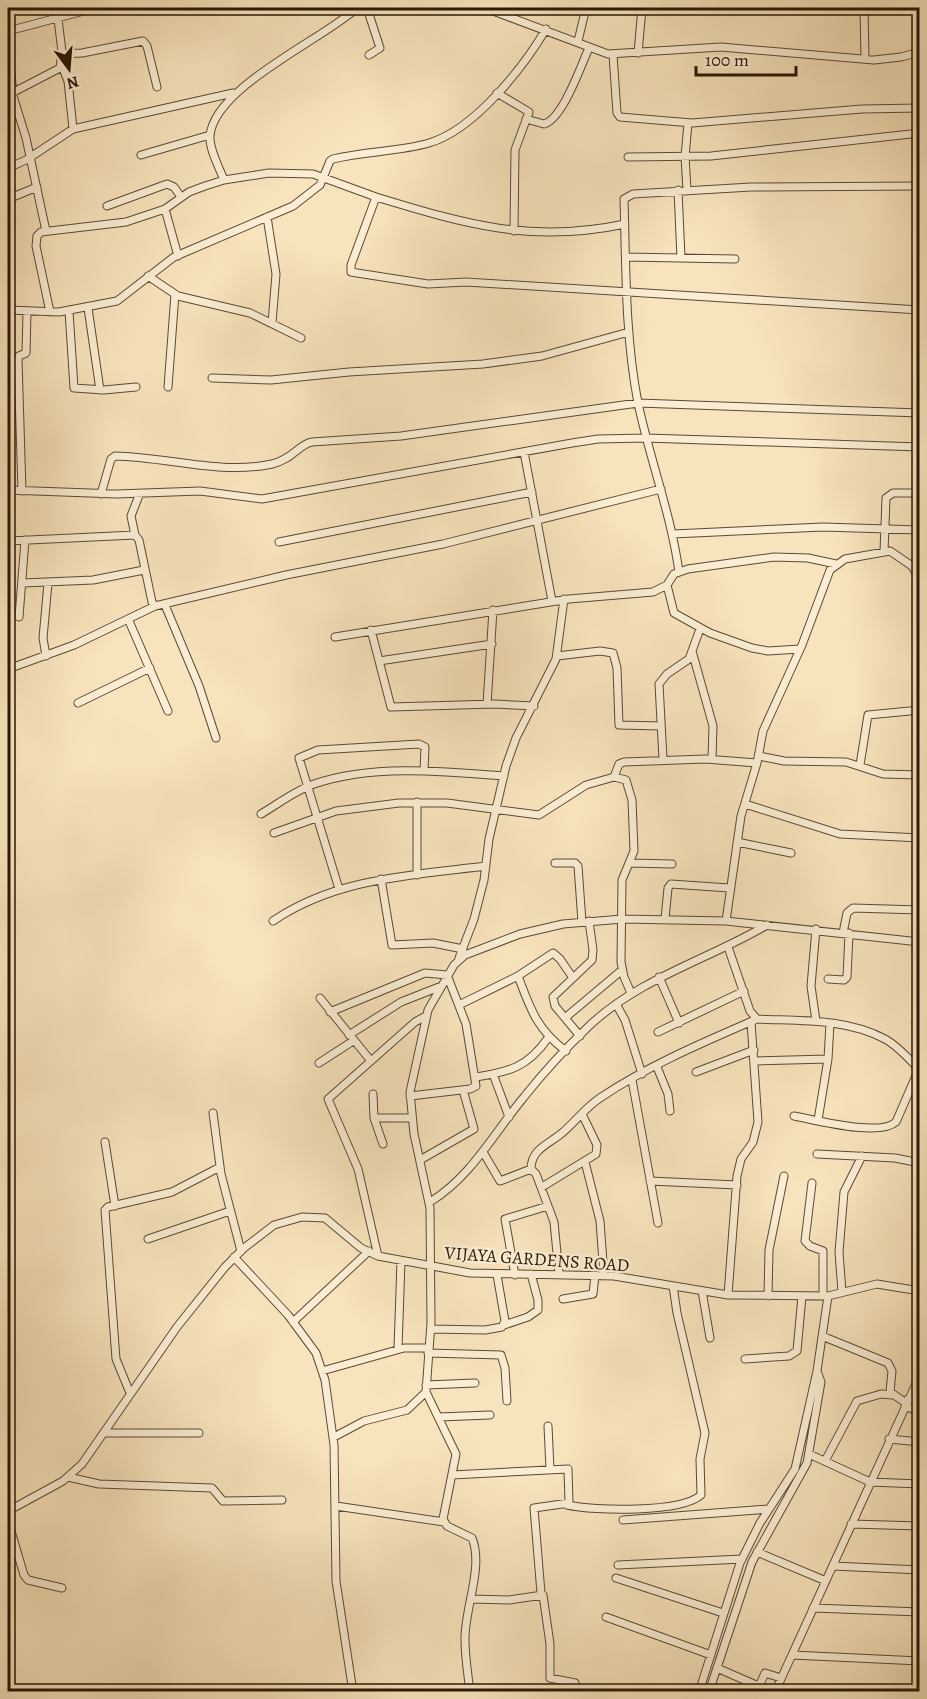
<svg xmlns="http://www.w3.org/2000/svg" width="927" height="1699" font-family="Alegreya,serif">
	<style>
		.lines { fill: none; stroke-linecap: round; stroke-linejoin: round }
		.street-casing { stroke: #5b4a33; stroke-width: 9 }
		.street { stroke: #faedd3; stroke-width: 7 }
		.labels { text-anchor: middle; stroke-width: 4.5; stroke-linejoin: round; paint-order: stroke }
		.street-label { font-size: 18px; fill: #271705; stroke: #faedd3 }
	</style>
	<rect width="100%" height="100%" fill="#f7e3bc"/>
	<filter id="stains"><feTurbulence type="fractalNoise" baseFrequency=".00333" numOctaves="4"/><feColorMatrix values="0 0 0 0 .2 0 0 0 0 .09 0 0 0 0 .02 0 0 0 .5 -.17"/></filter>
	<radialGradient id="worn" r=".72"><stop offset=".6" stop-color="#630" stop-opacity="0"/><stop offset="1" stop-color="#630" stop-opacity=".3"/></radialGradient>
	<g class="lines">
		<defs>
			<path id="street" d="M 367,8 L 380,48 L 369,55
				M 485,8 L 608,54 L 721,47 L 874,60 L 901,57 L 920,52
				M 864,8 L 865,59
				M 8,31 L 95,8
				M 8,39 L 13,96 L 26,138 L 46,231
				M 578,41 L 586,8
				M 638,53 L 642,8
				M 62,54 L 82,53 L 143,41 L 147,46 L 157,87
				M 613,55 L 617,113 L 620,117 L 692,123 L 862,109 L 920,108
				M 61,64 L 68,81 L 73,129
				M 497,93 L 529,112 L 515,150 L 514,231
				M 8,95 L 60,68 L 62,52 L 58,19
				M 526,119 L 544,124 C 563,119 581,65 589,48
				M 141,155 L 210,135
				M 628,157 L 711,156 L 920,133
				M 8,168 L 26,160 L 73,129 L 233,93
				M 224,180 C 219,167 209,149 210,136 C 214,87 322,40 357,8
				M 678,190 L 681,258
				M 687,190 L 685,157 L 688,123
				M 376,197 C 465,224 531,244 625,224
				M 8,199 L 37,187
				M 107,206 L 167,184 L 174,187 L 181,197
				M 165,209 L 178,256
				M 267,217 L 276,274 L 272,323
				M 626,257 L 735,259
				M 148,276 L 178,296 L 250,313 L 301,338
				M 88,308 L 100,390
				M 8,310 L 59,312 L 117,301 L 174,257 L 293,206 L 320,185 L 330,161 L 333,159 C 365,151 398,152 429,143 C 474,130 523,68 546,29
				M 69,311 L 74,388 L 104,390 L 136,387
				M 50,312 L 36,246 L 37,236 L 41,232 L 126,222 L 165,209 L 189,192 L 205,186 L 224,180 L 269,173 L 313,174 L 376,197 L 351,265 L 351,272 L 357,273 L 428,284 L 466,282 L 920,310
				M 212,378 L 271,380 L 349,372 L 483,364 L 542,356 L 629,332
				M 168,387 L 175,294
				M 524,452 L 552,601
				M 8,490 L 117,494 L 200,491 L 262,499 L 572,443 L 598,439 L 646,438 L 920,447
				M 22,491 L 18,360 L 19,356 L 26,353 L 27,311
				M 101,494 L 111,459 L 115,456 C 168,457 220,475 272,464 C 293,459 299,444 312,442 L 401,436 L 638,403 L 920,413
				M 673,534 L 823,527 L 920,530
				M 135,535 L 131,516 L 140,493
				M 8,541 L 135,535 L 139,540 L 152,602 L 155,606 L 286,575 L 443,544 L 661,489
				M 279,542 L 532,492
				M 884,552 L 886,498 L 893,493 L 920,493
				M 679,572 C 671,514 650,460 638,403 C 625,336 626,267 624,199 L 633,194 L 751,187 L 920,186
				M 23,583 L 93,580 L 144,570
				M 667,585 L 674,613 L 710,633 L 752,648 L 768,651 L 800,649
				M 165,605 L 199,686 L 216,738
				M 19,617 L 25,540
				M 129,621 L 168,711
				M 371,630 L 391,707 L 494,704 L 534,706
				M 335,637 L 569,599 L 653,592 L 667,585 L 674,574 L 688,569 L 774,557 L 808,558 L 836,564
				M 692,651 L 713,726 L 712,759
				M 46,656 L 43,638 L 48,583
				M 557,656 L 600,651 L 613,653 L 617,668 L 619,725 L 661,726
				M 379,661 L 492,644
				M 8,669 L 74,645 L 155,606
				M 78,703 L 150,668
				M 487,704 L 493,610
				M 759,756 L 784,761 L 846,762 L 883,774 L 920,775
				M 663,759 L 659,684 L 667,674 L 689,659 L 700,629
				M 860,765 L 868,715 L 920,710
				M 614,777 L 626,780 L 632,800 L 634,851 L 622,880 L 621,962 L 624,977 L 631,993
				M 417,802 L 417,875
				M 745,804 L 840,834 L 920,838
				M 261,814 C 278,804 296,790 314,784 C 371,764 444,771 504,776
				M 274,833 L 336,811 L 399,803 L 447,803 L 539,815 L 586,785 L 614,777 L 619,764 L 624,762 L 705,759 L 757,763
				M 737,842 L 791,853
				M 555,863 L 575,863 L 578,866 L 582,922
				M 630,863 L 672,864
				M 381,879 L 392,945 L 433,943 L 463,949
				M 339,889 L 299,758 L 318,750 L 419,744 L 425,747 L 424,771
				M 665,919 L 668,888 L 671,884 L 729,888
				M 273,921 C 336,878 413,875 486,866
				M 726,921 L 741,816 L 757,763 L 763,731 L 802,645 L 830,570 L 845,559 L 890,551 L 912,566 L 920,580
				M 816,929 L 811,986 L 816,1021
				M 843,933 L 847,913 L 853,908 L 920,910
				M 728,947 L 750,1011 L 757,1019 C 799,1021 846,1018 885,1039 C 898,1046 909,1059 920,1070
				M 459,958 L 474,919 L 484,880 L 489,839 L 506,766 L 516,738 L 556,659 L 564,599
				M 518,976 C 530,1008 537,1030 566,1051
				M 659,977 L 679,1023
				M 828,979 L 844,980 L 847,977 L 849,933
				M 320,998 L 371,1061
				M 616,1004 L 625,1020 L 642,1074
				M 459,1005 L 518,976 L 553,953 L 560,959 L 573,978
				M 330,1012 L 425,973 L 447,975 L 466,1024 L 476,1086 L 470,1089 L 410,1096
				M 565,1018 L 622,970
				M 916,1023 L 920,1012
				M 658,1032 L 744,991
				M 349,1035 L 401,1002 L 439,987
				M 580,1036 L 555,1006 L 553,997 L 592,960 L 593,950 L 589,921
				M 755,1061 L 828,1059
				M 319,1063 L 353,1041
				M 657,1067 L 668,1094 L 670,1111
				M 696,1072 L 754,1050
				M 493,1074 L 509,1117
				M 476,1077 C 509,1072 528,1067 548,1038
				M 632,1080 L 658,1223
				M 373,1094 L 374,1118 L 383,1144
				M 213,1113 L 221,1174 L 241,1251
				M 794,1116 C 816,1120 879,1137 896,1122 L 919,1069
				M 374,1118 L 412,1118
				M 818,1120 L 828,1059 L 830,1023
				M 105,1142 L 115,1206
				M 483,1152 L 500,1181 L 531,1169 L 536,1174 L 554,1222 L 559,1274
				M 817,1154 L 895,1158 L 920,1163
				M 420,1160 L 474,1129 L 463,1090
				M 585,1162 L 600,1221 L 604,1276
				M 531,1169 C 531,1149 549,1144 562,1133 C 575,1122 586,1107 600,1098 C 647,1066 704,1042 757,1019
				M 650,1181 L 737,1185
				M 812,1183 L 805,1241 L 810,1246 L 823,1251 L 823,1296
				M 542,1187 L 596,1154 L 597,1145 L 582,1114
				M 430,1202 C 471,1177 494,1133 524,1097 C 543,1073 566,1048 589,1026 C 640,978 707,960 767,925
				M 148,1239 L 230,1211
				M 378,1256 L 358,1169 L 328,1099 L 415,1022 L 426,1016
				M 234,1257 L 288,1315 L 316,1353 L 325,1380 L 334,1445 L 336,1581 L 353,1692
				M 515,1275 L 505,1219 L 548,1206
				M 702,1291 L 710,1338
				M 842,1292 L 839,1252 L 844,1192 L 862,1156
				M 728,1295 L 737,1176 L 741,1159 L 753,1142 L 758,1122 L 751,1022
				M 768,1296 L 769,1250 L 784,1176
				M 563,1299 L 593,1294 L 595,1275
				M 293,1322 L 369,1251
				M 504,1325 L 528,1317 L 538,1310 L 538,1300 L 531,1274
				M 431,1329 L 485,1330 L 502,1327 L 505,1321 L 497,1275
				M 822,1336 L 888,1363 L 892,1371 L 890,1392 L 906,1403
				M 398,1349 L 401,1261
				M 428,1353 L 501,1355 L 505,1368 L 507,1401
				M 745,1359 L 789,1356 L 797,1351 L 802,1296
				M 322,1371 L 404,1348 L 429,1348
				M 426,1385 L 475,1383
				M 130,1393 L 116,1359 L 105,1210 L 108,1207 L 172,1192 L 220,1167
				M 908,1399 L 920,1403
				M 905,1406 L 920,1412
				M 439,1417 L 490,1415
				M 548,1426 L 550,1469
				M 105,1433 L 199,1433
				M 334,1437 L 364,1421 L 407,1410 L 426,1392
				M 889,1439 L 920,1442
				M 809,1454 L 870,1482 L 920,1484
				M 825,1461 L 857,1401 L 881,1394 L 892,1395
				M 452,1475 L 568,1469 L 569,1503 L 534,1508 L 541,1593
				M 68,1477 L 99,1484 L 212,1488 L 223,1501 L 282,1500
				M 567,1505 C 594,1511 681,1513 701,1495 L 700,1459 L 705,1433 L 677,1313 L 673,1286
				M 336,1506 L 444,1522
				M 8,1511 L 63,1481 L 82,1464 L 177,1327 L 225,1267 L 244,1248 L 274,1225 L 302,1217 L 325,1218 L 361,1248 L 378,1256 L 470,1273 L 614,1276 L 728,1295 L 828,1296 L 877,1284 L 920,1291
				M 623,1520 L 769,1509
				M 8,1521 L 24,1575 L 28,1580 L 62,1588
				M 851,1524 L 920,1526
				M 757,1552 L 826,1581
				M 618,1565 L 742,1559
				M 833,1566 L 920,1570
				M 616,1578 L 723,1613
				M 471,1599 L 509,1600 L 543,1595 L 550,1644 L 550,1678 L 575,1683 L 576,1692
				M 813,1608 L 920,1612
				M 606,1617 L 711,1655
				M 792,1655 L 920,1661
				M 717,1668 L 756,1685 L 760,1684 L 765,1673 L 781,1678
				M 470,1692 C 468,1675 465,1657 465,1640 C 464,1610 484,1567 472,1538 L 447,1526 L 443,1519 L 456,1454 L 426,1392 L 431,1323 L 430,1208 L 414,1134 L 410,1092 L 428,1010 L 454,965 L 465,955 L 520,934 L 563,924 L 622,919 L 726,921 L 920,942
				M 699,1692 L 740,1563 L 760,1523 L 795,1469 L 817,1371 L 828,1296
				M 709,1692 L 752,1562 L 807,1463 L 821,1382 L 817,1371
				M 775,1692 L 920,1375"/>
		</defs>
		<!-- street casing -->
		<use href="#street" class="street-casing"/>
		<!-- street -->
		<use href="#street" class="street"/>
	</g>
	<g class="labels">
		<!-- street labels -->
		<g class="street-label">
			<text transform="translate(537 1259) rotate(4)" y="6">VIJAYA GARDENS ROAD</text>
		</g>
	</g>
	<!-- margin -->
	<rect width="927" height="1699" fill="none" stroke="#f7e3bc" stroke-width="30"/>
	<rect x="9" y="9" width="909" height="1681" fill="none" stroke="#271705" stroke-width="3"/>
	<rect x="15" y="15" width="897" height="1669" fill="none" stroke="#271705" stroke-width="1.5"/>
	<!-- north arrow -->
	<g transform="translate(69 69) rotate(164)" stroke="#faedd3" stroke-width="4.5" paint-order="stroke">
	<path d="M0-4.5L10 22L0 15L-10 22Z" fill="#271705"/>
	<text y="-9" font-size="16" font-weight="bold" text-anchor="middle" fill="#271705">N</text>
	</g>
	<!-- scale -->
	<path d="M696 66v9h100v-9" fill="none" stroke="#271705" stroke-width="3"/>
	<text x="705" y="66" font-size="18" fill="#271705" stroke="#faedd3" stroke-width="4.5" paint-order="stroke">100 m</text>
	<rect width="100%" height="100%" filter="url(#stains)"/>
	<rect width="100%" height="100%" fill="url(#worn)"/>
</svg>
